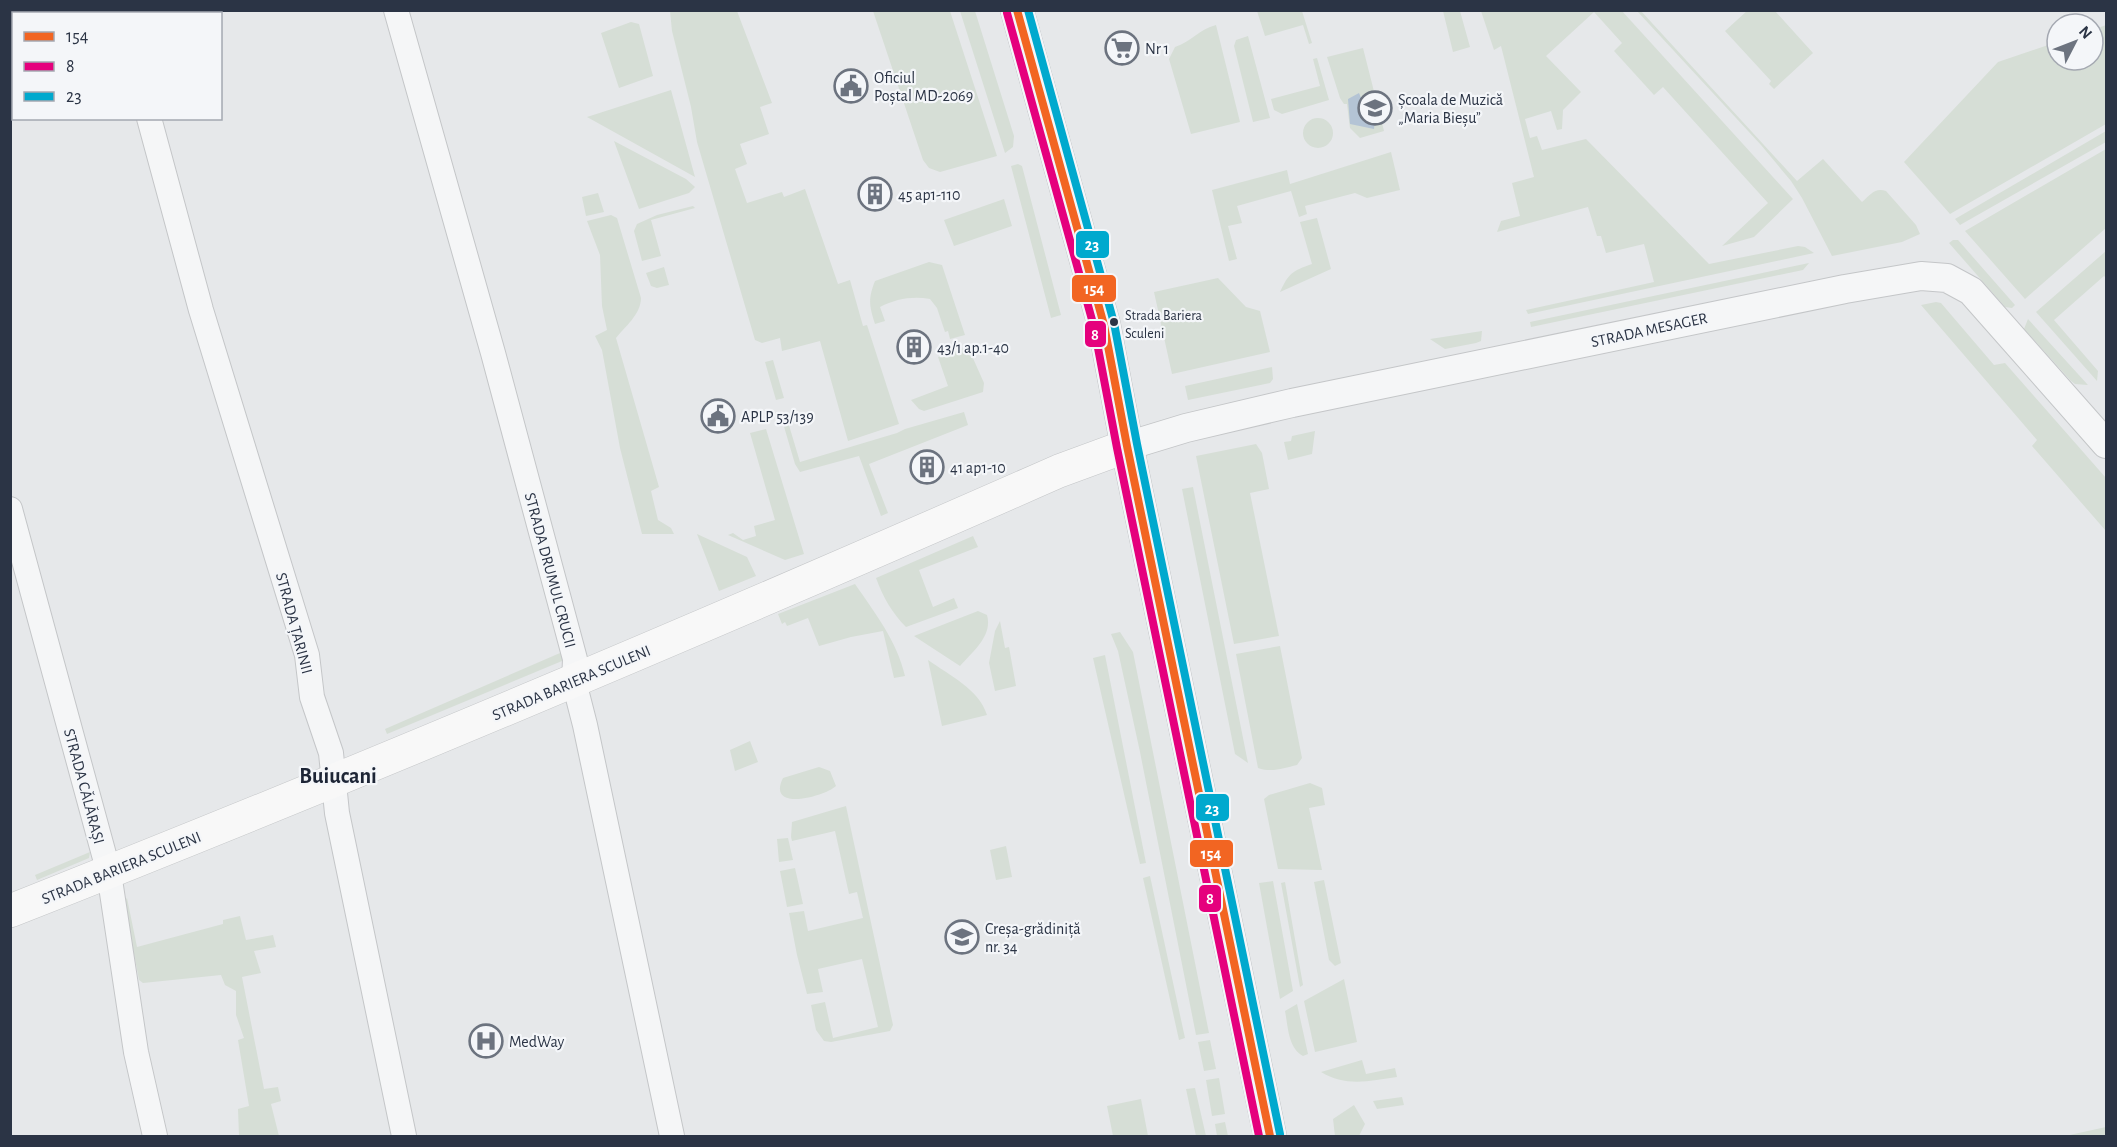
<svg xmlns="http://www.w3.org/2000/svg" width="2117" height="1147" font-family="'Alegreya Sans',sans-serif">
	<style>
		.green { fill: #d6ded6 }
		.water { fill: #b4c4d5 }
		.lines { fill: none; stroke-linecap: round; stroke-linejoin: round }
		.minor-casing { stroke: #c4c6c8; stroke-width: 26 }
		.tertiary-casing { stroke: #c4c6c8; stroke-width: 30 }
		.secondary-casing { stroke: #c4c6c8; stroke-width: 34 }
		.primary-casing { stroke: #c2c5c8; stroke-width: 34 }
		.minor { stroke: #f5f6f7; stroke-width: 24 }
		.tertiary { stroke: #f5f6f7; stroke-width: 28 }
		.secondary { stroke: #f8f8f8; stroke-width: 33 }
		.primary { stroke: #f8f8f8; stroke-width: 33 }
		.bus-1-casing { stroke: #f4f6f9; stroke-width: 12 }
		.bus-2-casing { stroke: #f4f6f9; stroke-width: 12 }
		.bus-3-casing { stroke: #f4f6f9; stroke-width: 12 }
		.bus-1 { stroke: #f26522; stroke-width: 8 }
		.bus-2 { stroke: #e5007d; stroke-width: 8 }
		.bus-3 { stroke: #00a9ce; stroke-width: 8 }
		.bus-dot { fill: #2b3445; stroke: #f4f6f9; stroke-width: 2 }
		.labels { text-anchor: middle; stroke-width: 4.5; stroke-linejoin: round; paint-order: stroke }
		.bus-label { font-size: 14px; fill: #2b3445; stroke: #f4f6f9; text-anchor: start }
		.poi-label { font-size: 16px; fill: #2b3445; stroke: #f4f6f9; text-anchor: start }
		.street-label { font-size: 16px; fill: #2b3445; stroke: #f4f6f9 }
		.district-label { font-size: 22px; font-weight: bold; fill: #1d2536; stroke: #f4f6f9 }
		.line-badge { stroke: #f4f6f9; stroke-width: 2 }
		.badge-label { font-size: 16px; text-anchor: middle; font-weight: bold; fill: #fff }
	</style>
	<rect width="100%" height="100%" fill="#e6e8ea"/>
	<!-- green -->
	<path class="green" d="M 1748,10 L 1775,11 L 1813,53 L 1774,89 L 1769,84 L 1771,81 L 1725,31 Z
		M 670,11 L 737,11 L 772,103 L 760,107 L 769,134 L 740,144 L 747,164 L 735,169 L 747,203 L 782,192 L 784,197 L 805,189 L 838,284 L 850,280 L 863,326 L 867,325 L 899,424 L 848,441 L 820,341 L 782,351 L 780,338 L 762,343 L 755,340 L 697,142 L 691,107 L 672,31 Z
		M 873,11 L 950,11 L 997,156 L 940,172 L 929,168 L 923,160 Z
		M 960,11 L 975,11 L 1014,136 L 1013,147 L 1005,153 Z
		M 1257,11 L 1302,11 L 1312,43 L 1309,44 L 1303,25 L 1265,36 Z
		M 1443,11 L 1460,11 L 1470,47 L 1453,52 Z
		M 1481,11 L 1622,11 L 1793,199 L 1754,237 L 1722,246 L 1768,203 L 1663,87 L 1654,95 L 1614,51 L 1622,43 L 1594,12 L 1546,56 L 1581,92 L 1563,110 L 1562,129 L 1557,130 L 1551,111 L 1525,119 L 1530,138 L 1537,136 L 1542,150 L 1586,139 L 1709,264 L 1798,246 L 1805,247 L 1814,253 L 1528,314 L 1526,310 L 1654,282 L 1644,244 L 1606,253 L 1601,236 L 1597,236 L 1588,207 L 1497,232 L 1501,221 L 1520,216 L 1512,183 L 1534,177 L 1501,46 L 1494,50 Z
		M 1637,11 L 1641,11 L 1797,181 L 1823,159 L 1862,202 C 1870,195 1875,187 1886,191 L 1916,225 L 1920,234 L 1902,242 L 1832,256 L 1802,198 L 1791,181 L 1761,145 Z
		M 631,22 L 639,24 L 653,76 L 619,88 L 601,33 Z
		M 1216,25 L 1240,122 L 1191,134 L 1169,59 L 1175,47 C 1191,42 1199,29 1216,25 Z
		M 2106,25 L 2106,124 L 1950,214 L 1904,162 L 1998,62 L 2057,42 L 2057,60 L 2093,60 L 2093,30 Z
		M 1248,36 L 1270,118 L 1253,122 L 1234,46 L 1236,40 Z
		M 1363,48 L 1384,131 L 1360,138 L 1350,128 L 1347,104 L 1344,104 L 1340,98 L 1327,57 Z
		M 1317,58 L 1329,100 L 1282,114 L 1274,110 L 1271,99 L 1320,86 L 1313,59 Z
		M 671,90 L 695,177 L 587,117 Z
		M1303 133a15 15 0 1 1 30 0a15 15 0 1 1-30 0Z
		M 2106,131 L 2106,142 L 1960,225 L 1955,219 Z
		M 614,141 L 686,179 L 695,187 L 689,193 L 639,209 Z
		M 2106,149 L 2106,228 L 2025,299 L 1965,231 Z
		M 1391,152 L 1400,190 L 1367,198 L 1355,193 L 1305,206 L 1307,214 L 1299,217 L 1291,191 L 1237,206 L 1242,223 L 1228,226 L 1237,259 L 1229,261 L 1212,190 L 1287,170 L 1290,184 Z
		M 1018,164 L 1022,166 L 1061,315 L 1051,318 L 1011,166 Z
		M 598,193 L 604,212 L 586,216 L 582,197 Z
		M 1004,199 L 1012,226 L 954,246 L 944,220 Z
		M 693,206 L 695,208 L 651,220 L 661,256 L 642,261 L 634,231 L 637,224 L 657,215 Z
		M 611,215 L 617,218 L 641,298 C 641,314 625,327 616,338 L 659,487 L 651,491 L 658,520 L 671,528 L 674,534 L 642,534 L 620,448 L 602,350 L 595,336 L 607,330 L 602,306 L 600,255 L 587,221 Z
		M 1317,218 L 1331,269 L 1280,292 C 1289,273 1292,271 1312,264 L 1300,222 Z
		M 1953,240 L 1958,240 L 2015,305 L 2012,308 L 2005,307 L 1949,243 Z
		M 2106,251 L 2106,278 L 2104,276 L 2054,320 L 2098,371 L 2097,381 L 2036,312 Z
		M 929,262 L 942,265 L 965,335 L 950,339 L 948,331 L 945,332 L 937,308 L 930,299 C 912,296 896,299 880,307 L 885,321 L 875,324 C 869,305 868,299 875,281 Z
		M 1809,263 L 1803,270 L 1531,327 L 1530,322 Z
		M 664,267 L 669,285 L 657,288 L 651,286 L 646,273 Z
		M 1218,278 L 1246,307 L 1260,311 L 1270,352 L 1172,374 L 1154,292 Z
		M 1936,302 L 1941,303 L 1994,365 L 2005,363 L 2106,478 L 2106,531 L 2032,446 L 2037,440 L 1921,305 Z
		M 2028,319 L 2088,385 L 2075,384 L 2071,381 L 2024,329 Z
		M 1482,331 L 1481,341 L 1476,343 L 1445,349 L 1430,339 Z
		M 968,347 L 984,383 L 983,392 L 924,411 L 919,409 L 911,400 L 948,386 L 938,357 Z
		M 773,360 L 784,398 L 776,400 L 765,362 Z
		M 1272,367 L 1273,379 L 1270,383 L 1188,400 L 1185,386 Z
		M 785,412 L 800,462 L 897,433 L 905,429 L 964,412 L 968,425 L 869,464 L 888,513 L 881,516 L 859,456 L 800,472 L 795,464 L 780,413 Z
		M 766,429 L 804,554 L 785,560 L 728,535 L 733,533 L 743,540 L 756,536 L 754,526 L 775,520 L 750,433 Z
		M 1315,431 L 1312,454 L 1288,460 L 1284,442 L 1291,441 L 1292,436 Z
		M 1256,444 L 1262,453 L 1269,489 L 1250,493 L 1279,636 L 1234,644 L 1196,456 Z
		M 1193,487 L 1248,763 L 1235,754 L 1182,489 Z
		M 697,534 L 747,557 L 756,576 L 719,591 Z
		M 973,536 L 978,547 L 919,570 L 933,607 L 954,598 L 958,608 L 906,627 C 892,613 883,597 876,578 Z
		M 855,584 C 875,613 897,641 905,676 L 894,678 L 883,631 L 851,637 L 819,646 L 808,618 L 787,626 L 785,622 L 782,624 L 778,614 Z
		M 978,611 L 987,615 C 993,636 972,652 960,666 L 914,636 Z
		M 1000,621 L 1005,648 L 1009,647 L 1016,686 L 995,691 L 989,663 L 995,631 Z
		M 1120,632 L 1133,652 L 1209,1033 L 1196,1035 L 1140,752 L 1118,651 L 1111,634 Z
		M 1280,646 L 1302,758 L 1297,765 C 1284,768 1272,773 1258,768 L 1236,654 Z
		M 560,653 L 563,656 L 562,661 L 387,734 L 385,729 Z
		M 1105,655 L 1146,863 L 1140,864 L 1093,658 Z
		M 928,660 C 949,675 979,689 987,715 L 942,726 Z
		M 750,741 L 758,762 L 735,771 L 730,750 Z
		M 819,767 L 830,771 L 836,786 C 824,797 766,812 783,778 Z
		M 1310,783 L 1322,788 L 1325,805 L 1309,808 L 1322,870 L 1278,869 L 1264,799 L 1269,795 Z
		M 846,806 L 893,1025 L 890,1031 L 831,1042 L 824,1041 L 816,1030 L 811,1005 L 825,1002 L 833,1038 L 878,1027 L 862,959 L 818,969 L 823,992 L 807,994 L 797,955 L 789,913 L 804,911 L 808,931 L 863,918 L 857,892 L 849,894 L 835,831 L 792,841 L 791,837 L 792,822 Z
		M 788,838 L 793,860 L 779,862 L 777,839 Z
		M 1006,846 L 1012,877 L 996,880 L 990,850 Z
		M 90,852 L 89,858 L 37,880 L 35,875 Z
		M 795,868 L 803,904 L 787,907 L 780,871 Z
		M 1150,876 L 1185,1038 L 1179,1040 L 1143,878 Z
		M 1324,880 L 1341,963 L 1335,966 L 1329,960 L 1314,882 Z
		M 1273,881 L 1293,991 L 1280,999 L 1259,883 Z
		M 1285,882 L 1303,985 L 1300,987 L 1281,883 Z
		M 127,898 L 137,947 L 223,924 L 223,920 L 240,916 L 246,940 L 273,935 L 276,947 L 254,951 L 261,973 L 242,977 L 264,1089 L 278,1087 L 281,1101 L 271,1104 L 279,1136 L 239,1136 L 238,1109 L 249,1106 L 238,1040 L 244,1038 L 236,1015 L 236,991 L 225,985 L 221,975 L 143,983 L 139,980 L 124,901 Z
		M 1344,979 L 1357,1042 L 1315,1052 L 1304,1001 Z
		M 1297,1004 L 1308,1054 L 1303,1056 C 1288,1048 1288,1026 1285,1011 Z
		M 1210,1040 L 1216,1069 L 1204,1071 L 1198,1042 Z
		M 1362,1060 L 1366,1074 L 1395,1068 L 1397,1077 C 1370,1081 1345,1087 1321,1072 Z
		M 1219,1078 L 1225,1114 L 1212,1116 L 1206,1080 Z
		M 1195,1088 L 1206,1136 L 1196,1136 L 1186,1089 Z
		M 1402,1097 L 1404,1105 L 1377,1109 L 1373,1101 Z
		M 1141,1099 L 1148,1136 L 1113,1136 L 1107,1106 Z
		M 1354,1105 L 1365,1124 L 1359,1136 L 1335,1136 L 1333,1119 Z
		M 1225,1122 L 1228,1136 L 1217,1136 L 1215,1124 Z
		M 2106,1127 L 2106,1136 L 2062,1136 L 2065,1136 Z"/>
	<!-- water -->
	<path class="water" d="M 1359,93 L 1366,110 L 1375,119 L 1374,129 L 1350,124 L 1348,99 Z"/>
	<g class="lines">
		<defs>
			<path id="minor" d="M 121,10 L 122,14
				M 396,10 L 493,353 L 575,659 L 574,682 L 585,725 L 672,1136
				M 50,14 L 58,10
				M 10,28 L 14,27
				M 149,118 L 201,310 L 307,655 L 312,697 L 331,753 L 337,813 L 404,1136
				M 10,509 L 109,873 L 136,1052 L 155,1136"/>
			<path id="tertiary" d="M 1127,446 L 1186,428 L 1292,403 L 1845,289 L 1921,276 L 1947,278 L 1971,291 L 2106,444"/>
			<path id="secondary" d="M 10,911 C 363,772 712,624 1059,471 L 1127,446"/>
			<path id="primary" d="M 1017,10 L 1104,325 L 1127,446 L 1270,1136"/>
		</defs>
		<!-- minor casing -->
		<use href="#minor" class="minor-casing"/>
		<!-- tertiary casing -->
		<use href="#tertiary" class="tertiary-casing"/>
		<!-- secondary casing -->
		<use href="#secondary" class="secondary-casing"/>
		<!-- primary casing -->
		<use href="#primary" class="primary-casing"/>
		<!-- minor -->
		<use href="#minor" class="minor"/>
		<!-- tertiary -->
		<use href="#tertiary" class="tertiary"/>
		<!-- secondary -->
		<use href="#secondary" class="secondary"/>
		<!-- primary -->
		<use href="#primary" class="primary"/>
		<defs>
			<path id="bus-1" d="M 1017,10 L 1104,325 L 1127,446 L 1270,1136"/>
			<path id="bus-2" d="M 1007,13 L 1094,327 L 1117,448 L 1259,1136"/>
			<path id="bus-3" d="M 1028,10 L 1114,323 L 1137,444 L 1280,1134"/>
		</defs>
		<!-- bus-1 casing -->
		<use href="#bus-1" class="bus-1-casing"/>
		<!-- bus-2 casing -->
		<use href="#bus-2" class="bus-2-casing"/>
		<!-- bus-3 casing -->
		<use href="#bus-3" class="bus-3-casing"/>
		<!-- bus-1 -->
		<use href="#bus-1" class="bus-1"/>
		<!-- bus-2 -->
		<use href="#bus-2" class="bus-2"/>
		<!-- bus-3 -->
		<use href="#bus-3" class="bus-3"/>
	</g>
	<!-- icons -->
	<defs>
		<symbol id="supermarket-ring" viewBox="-11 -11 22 22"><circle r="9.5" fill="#f4f6f9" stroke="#6c737f" stroke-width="1.5"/><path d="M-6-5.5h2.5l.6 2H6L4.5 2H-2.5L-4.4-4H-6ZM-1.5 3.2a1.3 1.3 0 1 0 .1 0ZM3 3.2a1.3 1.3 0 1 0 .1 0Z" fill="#6c737f"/></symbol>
		<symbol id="civic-ring" viewBox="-11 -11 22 22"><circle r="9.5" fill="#f4f6f9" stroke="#6c737f" stroke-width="1.5"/><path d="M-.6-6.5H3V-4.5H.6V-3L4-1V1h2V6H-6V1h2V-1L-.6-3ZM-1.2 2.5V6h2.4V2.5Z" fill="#6c737f"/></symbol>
		<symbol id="school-ring" viewBox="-11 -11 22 22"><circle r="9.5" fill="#f4f6f9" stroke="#6c737f" stroke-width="1.5"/><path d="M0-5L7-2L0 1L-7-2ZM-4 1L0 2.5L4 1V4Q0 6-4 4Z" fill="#6c737f"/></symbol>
		<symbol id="building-ring" viewBox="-11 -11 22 22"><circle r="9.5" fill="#f4f6f9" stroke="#6c737f" stroke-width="1.5"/><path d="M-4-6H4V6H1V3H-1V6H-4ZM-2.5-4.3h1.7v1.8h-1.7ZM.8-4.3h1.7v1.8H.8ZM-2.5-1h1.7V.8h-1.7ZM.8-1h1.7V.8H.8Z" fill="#6c737f"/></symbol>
		<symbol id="hospital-ring" viewBox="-11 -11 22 22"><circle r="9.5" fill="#f4f6f9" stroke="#6c737f" stroke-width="1.5"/><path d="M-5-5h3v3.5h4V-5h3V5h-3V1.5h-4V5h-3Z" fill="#6c737f"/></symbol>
	</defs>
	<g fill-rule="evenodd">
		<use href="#supermarket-ring" x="1103" y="29" width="38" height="38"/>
		<use href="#civic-ring" x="832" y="67" width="38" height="38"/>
		<use href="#school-ring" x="1356" y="89" width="38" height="38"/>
		<use href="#building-ring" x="856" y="175" width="38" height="38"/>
		<use href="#building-ring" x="895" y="328" width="38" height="38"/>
		<use href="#civic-ring" x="699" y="397" width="38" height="38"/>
		<use href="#building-ring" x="908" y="448" width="38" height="38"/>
		<use href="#school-ring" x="943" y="918" width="38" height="38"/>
		<use href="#hospital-ring" x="467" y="1022" width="38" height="38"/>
	</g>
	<!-- markers -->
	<circle class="bus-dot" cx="1114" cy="322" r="5"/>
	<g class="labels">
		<!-- bus labels -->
		<g class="bus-label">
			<text x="1125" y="320">Strada Bariera<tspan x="1125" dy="18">Sculeni</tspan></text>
		</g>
		<!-- poi labels -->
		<g class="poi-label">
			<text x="1145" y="54">Nr 1</text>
			<text x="874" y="83">Oficiul<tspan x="874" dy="18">Poștal MD-2069</tspan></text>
			<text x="1398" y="105">Școala de Muzică<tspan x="1398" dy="18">„Maria Bieșu”</tspan></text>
			<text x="898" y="200">45 ap1-110</text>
			<text x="937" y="353">43/1 ap.1-40</text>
			<text x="741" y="422">APLP 53/139</text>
			<text x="950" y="473">41 ap1-10</text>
			<text x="985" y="934">Creșa-grădiniță<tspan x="985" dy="18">nr. 34</tspan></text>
			<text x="509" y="1047">MedWay</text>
		</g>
		<!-- street labels -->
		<g class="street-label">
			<text transform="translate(1649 329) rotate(-12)" y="6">STRADA MESAGER</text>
			<text transform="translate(551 570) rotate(75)" y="6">STRADA DRUMUL CRUCII</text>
			<text transform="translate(295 623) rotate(75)" y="6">STRADA ȚARINII</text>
			<text transform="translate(571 682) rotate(-23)" y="6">STRADA BARIERA SCULENI</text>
			<text transform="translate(85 786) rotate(75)" y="6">STRADA CĂLĂRAȘI</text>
			<text transform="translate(121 867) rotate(-22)" y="6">STRADA BARIERA SCULENI</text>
		</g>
		<!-- district labels -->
		<g class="district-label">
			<text x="338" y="783">Buiucani</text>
		</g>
	</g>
	<g class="line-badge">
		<rect x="1075" y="230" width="35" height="29" rx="6" fill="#00a9ce"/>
		<rect x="1071" y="274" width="46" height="29" rx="6" fill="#f26522"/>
		<rect x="1084" y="320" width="23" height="28" rx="6" fill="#e5007d"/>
		<rect x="1195" y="793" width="35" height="29" rx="6" fill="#00a9ce"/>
		<rect x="1189" y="839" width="45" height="29" rx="6" fill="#f26522"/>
		<rect x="1198" y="884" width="24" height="29" rx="6" fill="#e5007d"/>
	</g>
	<g class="badge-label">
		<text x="1092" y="250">23</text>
		<text x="1094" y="294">154</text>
		<text x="1095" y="340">8</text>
		<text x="1212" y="814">23</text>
		<text x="1211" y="859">154</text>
		<text x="1210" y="904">8</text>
	</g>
	<!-- border -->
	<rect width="2117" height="1147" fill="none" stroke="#2b3445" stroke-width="24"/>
	<!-- legend -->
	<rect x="12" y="12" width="210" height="108" fill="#f4f6f9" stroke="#a4a8b1" stroke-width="1.5"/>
	<rect x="24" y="32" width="30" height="9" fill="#f26522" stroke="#a4a8b1" stroke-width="1.5"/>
	<text x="66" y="42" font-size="18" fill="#2b3445">154</text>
	<rect x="24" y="62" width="30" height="9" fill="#e5007d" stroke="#a4a8b1" stroke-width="1.5"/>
	<text x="66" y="72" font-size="18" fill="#2b3445">8</text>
	<rect x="24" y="92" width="30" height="9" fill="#00a9ce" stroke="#a4a8b1" stroke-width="1.5"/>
	<text x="66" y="102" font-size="18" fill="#2b3445">23</text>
	<!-- north arrow -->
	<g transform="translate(2075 42) rotate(48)"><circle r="28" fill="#f4f6f9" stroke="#a4a8b1" stroke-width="1.5"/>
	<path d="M0-4.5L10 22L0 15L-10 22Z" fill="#6c737f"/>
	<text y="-9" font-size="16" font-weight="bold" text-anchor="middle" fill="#2b3445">N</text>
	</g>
</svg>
